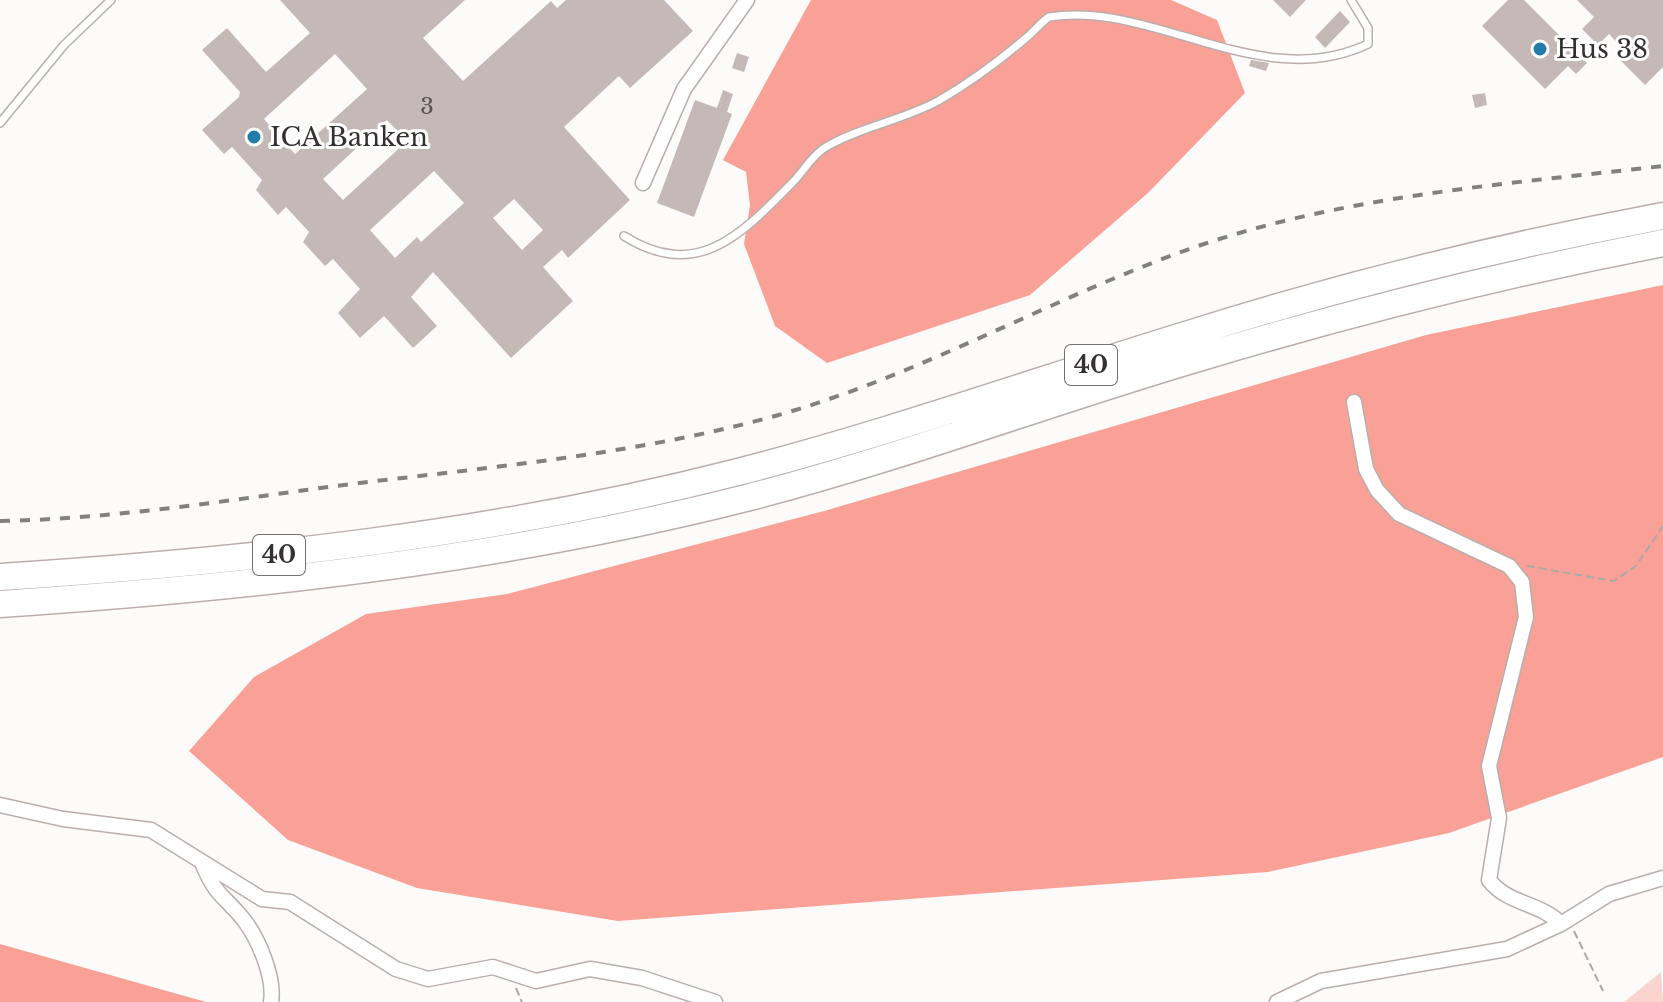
<svg xmlns="http://www.w3.org/2000/svg" width="1663" height="1002" font-family="'Libre Baskerville',serif">
	<style>
		.forest { fill: #f9a197 }
		.water { fill: #fad4cf }
		.building { fill: #c5b9b7; fill-rule: evenodd }
		.lines { fill: none; stroke-linecap: round; stroke-linejoin: round }
		.service-casing { stroke: #baaead; stroke-width: 10 }
		.minor-casing { stroke: #baaead; stroke-width: 17 }
		.motorway-casing { stroke: #baaead; stroke-width: 29 }
		.path { stroke: #aba8a7; stroke-width: 2; stroke-dasharray: 8 4; stroke-linecap: butt }
		.service { stroke: #fff; stroke-width: 7 }
		.minor { stroke: #fff; stroke-width: 14 }
		.motorway { stroke: #fff; stroke-width: 26 }
		.rail { stroke: #83807f; stroke-width: 4; stroke-dasharray: 10 10; stroke-linecap: butt }
		.poi-dot { fill: #237caa; stroke: #fff; stroke-width: 3 }
		.labels { text-anchor: middle; stroke-width: 6; stroke-linejoin: round; paint-order: stroke }
		.number-label { font-size: 22px; fill: #595352 }
		.shield { fill: #fff; stroke: #726f6e; stroke-width: 2 }
		.shield-label { font-size: 24px; font-weight: bold; fill: #353130 }
		.poi-label { font-size: 26px; fill: #353130; stroke: #fff; text-anchor: start }
	</style>
	<rect width="100%" height="100%" fill="#fdfbfa"/>
	<!-- forest -->
	<path class="forest" d="M 811,0 L 1171,0 L 1217,20 L 1245,93 L 1148,193 L 1030,295 L 827,363 L 775,326 L 744,244 L 750,205 L 746,172 L 723,160 Z
		M 1663,285 L 1663,757 L 1449,833 L 1268,872 L 618,921 L 417,888 L 288,840 L 189,751 L 254,677 L 366,614 L 507,594 L 824,511 L 1426,335 Z
		M 0,944 L 206,1002 L 0,1002 Z"/>
	<!-- water -->
	<path class="water" d="M 1661,972 L 1663,1002 L 1624,1002 Z"/>
	<!-- building -->
	<path class="building" d="M 280,0 L 465,0 L 423,38 L 463,81 L 551,1 L 557,8 L 566,0 L 664,0 L 693,31 L 630,88 L 619,76 L 564,127 L 630,200 L 568,258 L 562,250 L 543,267 L 573,301 L 511,358 L 433,272 L 411,297 L 437,326 L 413,348 L 384,316 L 360,338 L 338,313 L 360,289 L 333,259 L 325,266 L 303,242 L 309,232 L 286,207 L 278,215 L 256,190 L 262,180 L 232,147 L 224,154 L 202,130 L 239,97 L 240,92 L 202,50 L 227,28 L 266,72 L 310,33 ZM 335,54 L 367,89 L 295,154 L 264,119 ZM 387,120 L 407,141 L 343,200 L 323,179 ZM 434,171 L 464,203 L 421,242 L 417,237 L 395,258 L 370,230 ZM 514,199 L 543,230 L 522,250 L 493,218 Z
		M 1273,0 L 1306,0 L 1290,17 Z
		M 1508,0 L 1524,0 L 1587,63 L 1576,74 L 1568,66 L 1545,89 L 1482,26 Z
		M 1577,0 L 1663,0 L 1663,67 L 1645,85 L 1616,56 L 1623,49 L 1609,34 L 1598,45 L 1582,29 L 1594,17 Z
		M 1340,11 L 1350,22 L 1325,48 L 1315,37 Z
		M 737,53 L 749,57 L 744,72 L 732,68 Z
		M 1251,60 L 1269,63 L 1266,71 L 1249,66 Z
		M 723,90 L 733,94 L 727,112 L 732,114 L 694,217 L 657,203 L 695,100 L 717,108 Z
		M 1485,93 L 1487,105 L 1475,108 L 1472,95 Z"/>
	<g class="lines">
		<defs>
			<path id="service" d="M 0,123 L 64,45 L 111,0
				M 624,236 C 697,282 741,235 793,182 C 803,172 813,154 826,147 C 860,127 903,120 938,101 C 969,83 999,61 1026,38 C 1034,32 1040,23 1049,17 C 1154,0 1261,95 1368,44 L 1368,28 L 1351,0"/>
			<path id="minor" d="M 643,183 L 684,89 L 747,0
				M 1354,402 L 1366,469 L 1377,490 L 1399,514 L 1509,566 L 1522,582 L 1526,617 L 1489,766 L 1499,818 L 1489,880 C 1508,905 1540,902 1561,924
				M 0,805 L 63,819 L 151,830 L 262,899 L 290,902 L 396,969 L 428,979 L 493,967 L 536,981 L 590,969 L 642,978 L 715,1002
				M 203,865 C 217,898 224,895 244,920 C 259,940 275,978 271,1002
				M 1277,1002 L 1321,981 L 1507,949 L 1561,924 L 1609,894 L 1663,878"/>
			<path id="motorway" d="M 0,577 C 249,561 496,534 738,472 C 890,433 1038,380 1189,334 C 1344,285 1503,246 1663,216
				M 0,604 C 252,587 501,560 746,498 C 902,458 1051,401 1205,356 C 1356,311 1508,273 1663,243"/>
		</defs>
		<!-- service casing -->
		<use href="#service" class="service-casing"/>
		<!-- minor casing -->
		<use href="#minor" class="minor-casing"/>
		<!-- motorway casing -->
		<use href="#motorway" class="motorway-casing"/>
		<!-- path -->
		<path class="path" d="M 1527,566 L 1614,581 L 1636,566 L 1663,526
			M 1574,931 L 1603,991
			M 516,988 L 522,1002"/>
		<!-- service -->
		<use href="#service" class="service"/>
		<!-- minor -->
		<use href="#minor" class="minor"/>
		<!-- motorway -->
		<use href="#motorway" class="motorway"/>
		<!-- rail -->
		<path class="rail" d="M 0,521 C 117,519 235,499 351,484 C 493,467 637,454 775,416 C 922,375 1054,296 1198,246 C 1348,195 1507,184 1663,166"/>
	</g>
	<!-- markers -->
	<g class="poi-dot">
		<circle cx="1540" cy="49" r="8"/>
		<circle cx="254" cy="137" r="8"/>
	</g>
	<g class="labels">
		<!-- number labels -->
		<g class="number-label">
			<text x="427" y="114">3</text>
		</g>
		<!-- shield labels -->
		<g class="shield">
			<rect x="1065" y="345" width="52" height="40" rx="6"/>
			<rect x="253" y="535" width="52" height="40" rx="6"/>
		</g>
		<g class="shield-label">
			<text x="1091" y="373">40</text>
			<text x="279" y="563">40</text>
		</g>
		<!-- poi labels -->
		<g class="poi-label">
			<text x="1556" y="58">Hus 38</text>
			<text x="270" y="146">ICA Banken</text>
		</g>
	</g>
</svg>
